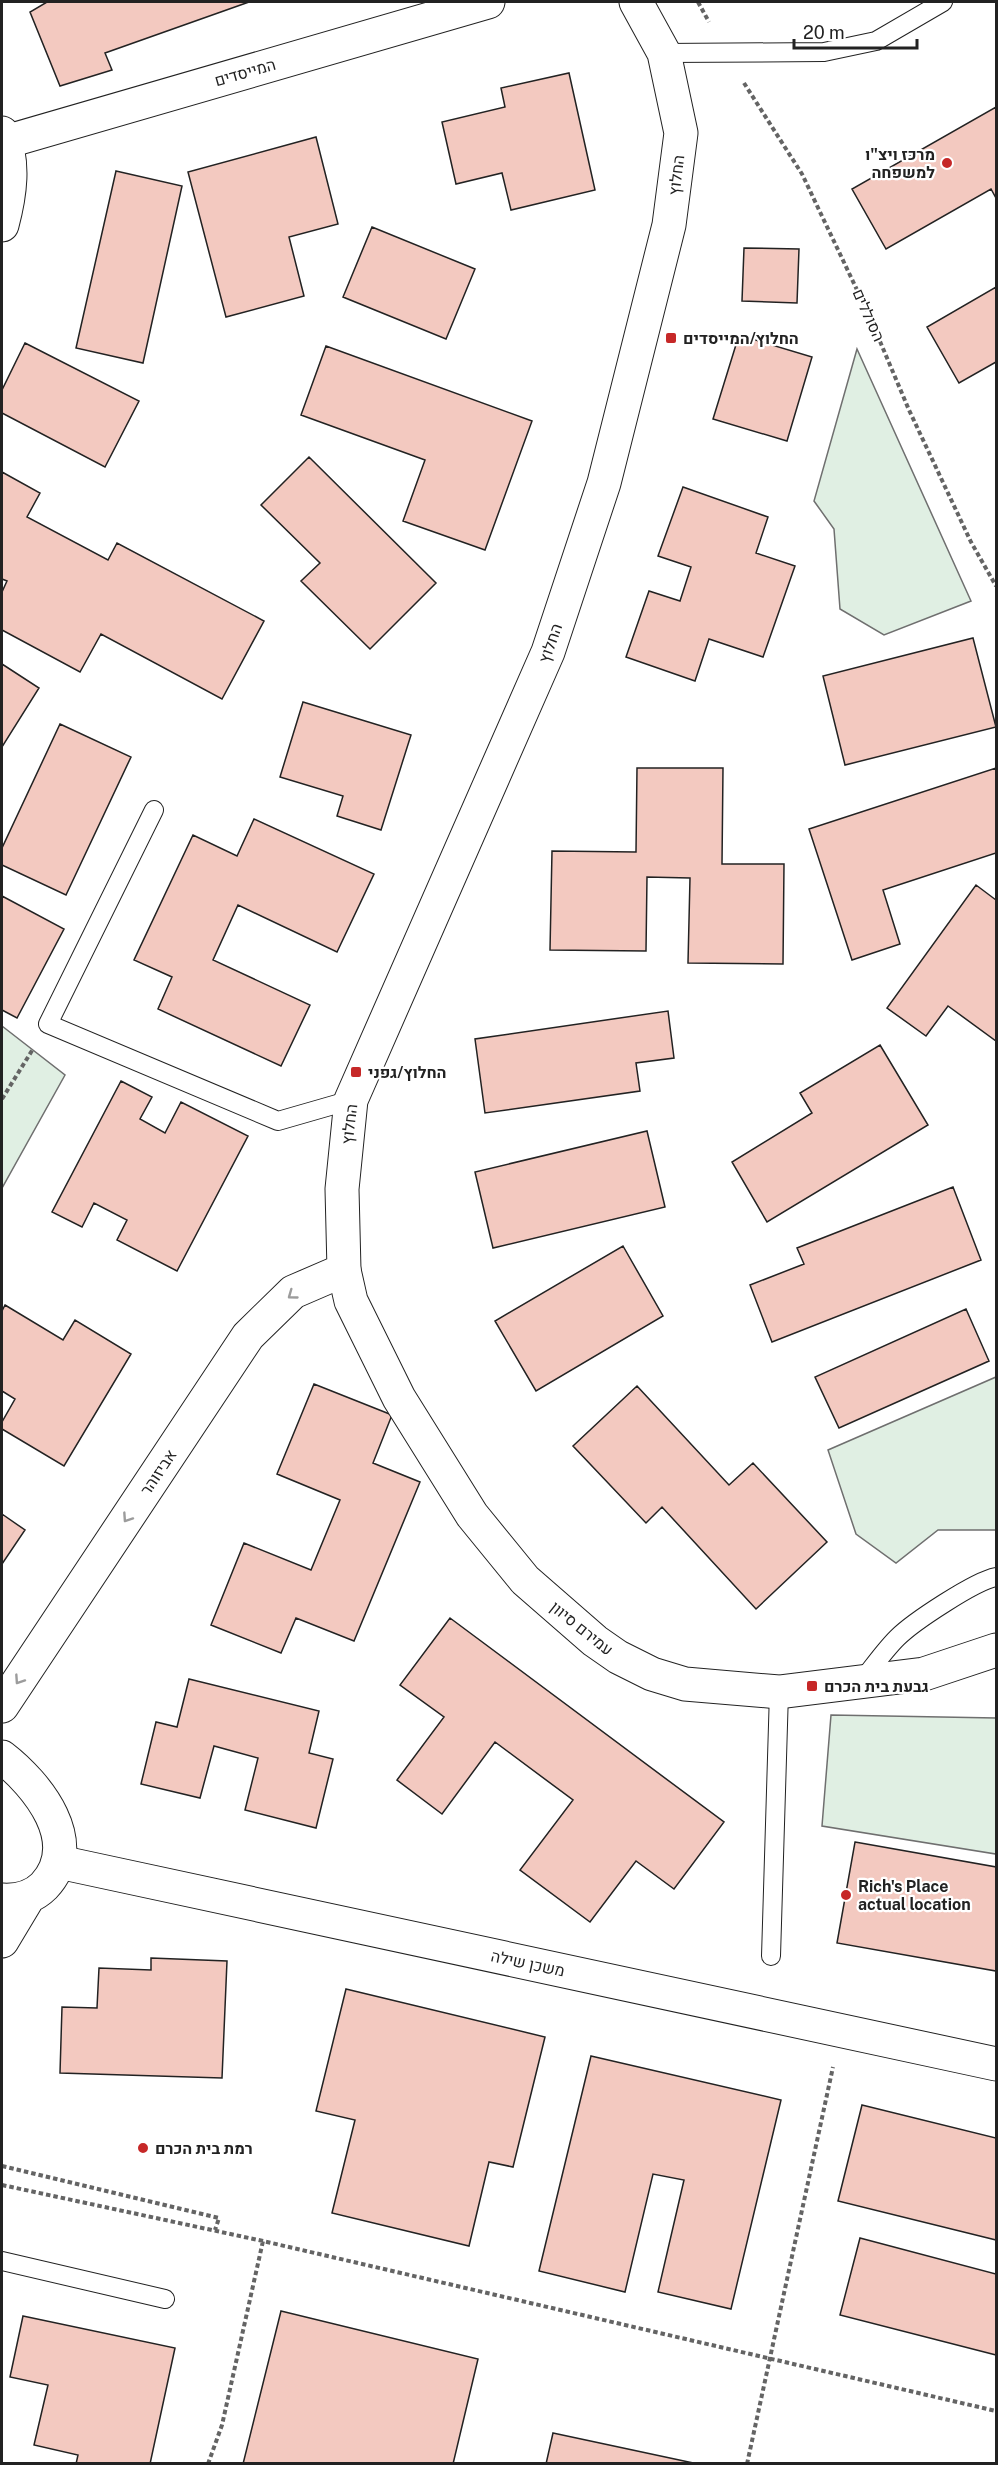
<svg xmlns="http://www.w3.org/2000/svg" width="998" height="2465" font-family="'Public Sans',Heebo,sans-serif">
	<style>
		.green { fill: #e0efe3; stroke: #6f6f6f; stroke-width: 1.5 }
		.building { fill: #f3c9c0; stroke: #222; stroke-width: 1.5 }
		.lines { fill: none; stroke-linecap: round; stroke-linejoin: round }
		.lane-casing { stroke: #222; stroke-width: 20 }
		.street-casing { stroke: #222; stroke-width: 35 }
		.secondary-casing { stroke: #222; stroke-width: 35 }
		.path { stroke: #646464; stroke-width: 4; stroke-dasharray: 4.5 3; stroke-linecap: butt }
		.lane { stroke: #fff; stroke-width: 18 }
		.street { stroke: #fff; stroke-width: 33 }
		.secondary { stroke: #fff; stroke-width: 33 }
		.oneway { stroke: #9c9c9c }
		.poi-dot { fill: #c62828; stroke: #fff; stroke-width: 2 }
		.labels { text-anchor: middle; stroke-width: 4.5; stroke-linejoin: round; paint-order: stroke }
		.street-label { font-size: 16px; fill: #222; stroke: #fff }
		.poi-label { font-size: 16px; font-weight: bold; fill: #222; stroke: #fff; text-anchor: start }
	</style>
	<rect width="100%" height="100%" fill="#fff"/>
	<!-- green -->
	<path class="green" d="M 857,349 L 971,601 L 884,635 L 840,609 L 834,529 L 814,501 Z
		M 2,1026 L 65,1075 L 2,1188 Z
		M 996,1377 L 996,1530 L 938,1530 L 896,1563 L 856,1534 L 828,1450 Z
		M 831,1715 L 996,1718 L 996,1854 L 822,1826 Z"/>
	<!-- building -->
	<path class="building" d="M 47,2 L 249,2 L 105,53 L 112,70 L 60,86 L 30,12 Z
		M 569,73 L 595,190 L 511,210 L 502,173 L 456,184 L 442,122 L 505,107 L 501,88 Z
		M 996,107 L 996,198 L 991,189 L 886,249 L 852,189 Z
		M 316,137 L 338,224 L 289,237 L 304,296 L 226,317 L 188,172 Z
		M 116,171 L 182,186 L 143,363 L 76,348 Z
		M 372,227 L 475,269 L 446,339 L 343,297 Z
		M 744,248 L 799,249 L 797,303 L 742,301 Z
		M 996,287 L 996,362 L 959,383 L 927,327 Z
		M 739,335 L 812,357 L 787,441 L 713,419 Z
		M 25,343 L 139,401 L 105,467 L 2,413 L 2,390 Z
		M 326,346 L 532,421 L 485,550 L 403,521 L 425,460 L 301,415 Z
		M 309,457 L 436,583 L 370,649 L 301,581 L 320,563 L 261,505 Z
		M 2,472 L 40,493 L 27,517 L 108,560 L 117,543 L 264,621 L 222,699 L 101,634 L 80,672 L 2,630 L 2,592 L 7,581 L 2,579 Z
		M 683,487 L 768,517 L 756,553 L 795,566 L 763,657 L 709,639 L 695,681 L 626,657 L 649,591 L 680,601 L 691,567 L 658,556 Z
		M 973,638 L 996,727 L 845,765 L 823,676 Z
		M 2,664 L 39,688 L 2,747 Z
		M 303,702 L 411,735 L 381,830 L 337,816 L 343,796 L 280,777 Z
		M 60,724 L 131,757 L 66,895 L 2,865 L 2,848 Z
		M 637,768 L 723,768 L 722,864 L 784,864 L 783,964 L 688,963 L 690,878 L 647,877 L 646,951 L 550,950 L 552,851 L 636,852 Z
		M 996,768 L 996,853 L 883,890 L 900,944 L 852,960 L 809,829 Z
		M 254,819 L 374,874 L 337,952 L 238,905 L 213,960 L 310,1005 L 281,1066 L 158,1009 L 172,977 L 134,960 L 193,835 L 237,856 Z
		M 976,885 L 996,900 L 996,1041 L 948,1006 L 926,1036 L 887,1008 Z
		M 2,896 L 64,929 L 17,1018 L 2,1010 Z
		M 668,1011 L 674,1058 L 636,1063 L 640,1091 L 485,1113 L 475,1039 Z
		M 880,1045 L 928,1125 L 767,1222 L 732,1162 L 812,1113 L 800,1093 Z
		M 121,1081 L 152,1097 L 140,1119 L 165,1133 L 181,1102 L 248,1136 L 177,1271 L 117,1240 L 127,1220 L 94,1203 L 82,1227 L 52,1212 Z
		M 647,1131 L 665,1207 L 493,1248 L 475,1172 Z
		M 953,1187 L 981,1260 L 772,1342 L 750,1285 L 804,1264 L 797,1248 Z
		M 623,1246 L 663,1316 L 536,1391 L 495,1321 Z
		M 5,1305 L 63,1340 L 75,1320 L 131,1354 L 64,1466 L 2,1429 L 2,1422 L 15,1399 L 2,1391 L 2,1311 Z
		M 966,1309 L 989,1361 L 839,1428 L 815,1377 Z
		M 314,1384 L 392,1415 L 373,1463 L 420,1482 L 354,1641 L 296,1618 L 281,1653 L 211,1625 L 244,1543 L 311,1570 L 340,1500 L 277,1474 Z
		M 637,1386 L 729,1485 L 753,1463 L 827,1542 L 756,1609 L 662,1507 L 646,1523 L 573,1446 Z
		M 2,1514 L 25,1530 L 2,1564 Z
		M 450,1618 L 724,1822 L 674,1889 L 636,1861 L 590,1922 L 520,1870 L 573,1800 L 495,1742 L 442,1814 L 397,1780 L 444,1717 L 400,1685 Z
		M 189,1679 L 319,1711 L 309,1753 L 333,1759 L 316,1828 L 245,1810 L 258,1758 L 214,1746 L 200,1798 L 141,1784 L 156,1722 L 177,1727 Z
		M 855,1842 L 996,1867 L 996,1971 L 837,1943 Z
		M 151,1958 L 227,1961 L 222,2078 L 60,2073 L 62,2007 L 97,2008 L 99,1968 L 151,1970 Z
		M 346,1989 L 545,2037 L 513,2167 L 489,2162 L 469,2246 L 332,2213 L 355,2120 L 316,2111 Z
		M 591,2056 L 781,2100 L 731,2309 L 658,2292 L 684,2180 L 653,2174 L 625,2292 L 539,2271 Z
		M 862,2105 L 996,2138 L 996,2240 L 838,2201 Z
		M 860,2238 L 996,2274 L 996,2355 L 840,2315 Z
		M 281,2311 L 478,2359 L 453,2464 L 243,2464 Z
		M 23,2316 L 175,2348 L 150,2464 L 76,2464 L 78,2455 L 34,2445 L 48,2385 L 10,2377 Z
		M 553,2433 L 698,2464 L 546,2464 Z"/>
	<g class="lines">
		<defs>
			<path id="lane" d="M 664,53 L 824,52 L 876,41 L 943,2
				M 154,810 L 48,1024 L 278,1121 L 351,1100
				M 861,1682 C 873,1667 884,1651 897,1638 C 913,1622 975,1581 996,1577
				M 771,1956 L 779,1692
				M 2,2261 L 165,2299"/>
			<path id="street" d="M 2,133 C 15,162 10,195 2,225
				M 2,143 L 488,2
				M 344,1270 L 351,1301 L 399,1398 L 472,1515 L 525,1580 L 595,1641 L 618,1657 L 652,1674 L 685,1684 L 779,1692 L 924,1674 L 996,1650
				M 59,1862 L 996,2064"/>
			<path id="secondary" d="M 2,1706 L 248,1336 L 293,1292 L 344,1270 L 342,1189 L 351,1100 L 548,652 L 604,483 L 669,225 L 681,133 L 664,53 L 636,2
				M 2,1757 C 37,1784 85,1843 44,1886 C 33,1897 18,1901 2,1900
				M 2,1941 L 29,1896"/>
		</defs>
		<!-- lane casing -->
		<use href="#lane" class="lane-casing"/>
		<!-- street casing -->
		<use href="#street" class="street-casing"/>
		<!-- secondary casing -->
		<use href="#secondary" class="secondary-casing"/>
		<!-- path -->
		<path class="path" d="M 698,2 L 709,22
			M 744,83 L 802,174 L 868,313 L 909,410 L 971,542 L 996,586
			M 2,1099 L 33,1049
			M 2,2166 L 219,2218 L 215,2230
			M 2,2185 L 263,2241 L 996,2411
			M 208,2464 L 222,2425 L 263,2241
			M 747,2464 L 833,2067"/>
		<!-- lane -->
		<use href="#lane" class="lane"/>
		<!-- street -->
		<use href="#street" class="street"/>
		<!-- secondary -->
		<use href="#secondary" class="secondary"/>
	</g>
	<!-- one-way arrows -->
	<defs><path id="oneway-chevron" d="M-2-3.5L2.5 0L-2 3.5" fill="none" stroke-width="1.6" stroke-linecap="round" stroke-linejoin="round" transform="scale(1.5)"/></defs>
	<g class="oneway">
		<use href="#oneway-chevron" transform="translate(292 1295) rotate(144)"/>
		<use href="#oneway-chevron" transform="translate(127 1518) rotate(124)"/>
		<use href="#oneway-chevron" transform="translate(19 1680) rotate(124)"/>
	</g>
	<!-- markers -->
	<g class="poi-dot">
		<circle cx="947" cy="163" r="6"/>
		<rect x="665" y="332" width="12" height="12" rx="3"/>
		<rect x="350" y="1066" width="12" height="12" rx="3"/>
		<rect x="806" y="1680" width="12" height="12" rx="3"/>
		<circle cx="846" cy="1895" r="6"/>
		<circle cx="143" cy="2148" r="6"/>
	</g>
	<g class="labels">
		<!-- street labels -->
		<g class="street-label">
			<text transform="translate(245 72) rotate(-16)" y="6">המייסדים</text>
			<text transform="translate(676 175) rotate(-83)" y="6">החלוץ</text>
			<text transform="translate(869 315) rotate(66)" y="6">הסוללים</text>
			<text transform="translate(550 643) rotate(-70)" y="6">החלוץ</text>
			<text transform="translate(349 1124) rotate(-83)" y="6">החלוץ</text>
			<text transform="translate(158 1472) rotate(-56)" y="6">אביזוהר</text>
			<text transform="translate(582 1628) rotate(39)" y="6">עמירם סיוון</text>
			<text transform="translate(528 1963) rotate(12)" y="6">משכן שילה</text>
		</g>
		<!-- poi labels -->
		<g class="poi-label">
			<text x="935" y="160" text-anchor="end">מרכז ויצ"ו<tspan x="935" dy="18">למשפחה</tspan></text>
			<text x="683" y="344">החלוץ/המייסדים</text>
			<text x="368" y="1078">החלוץ/גפני</text>
			<text x="824" y="1692">גבעת בית הכרם</text>
			<text x="858" y="1892">Rich's Place<tspan x="858" dy="18">actual location</tspan></text>
			<text x="155" y="2154">רמת בית הכרם</text>
		</g>
	</g>
	<!-- border -->
	<rect width="998" height="2465" fill="none" stroke="#222222" stroke-width="6"/>
	<!-- scale -->
	<path d="M794 39v9h123v-9" fill="none" stroke="#222222" stroke-width="3"/>
	<text x="803" y="39" font-size="18" fill="#222222" stroke="#ffffff" stroke-width="4.5" paint-order="stroke">20 m</text>
</svg>
